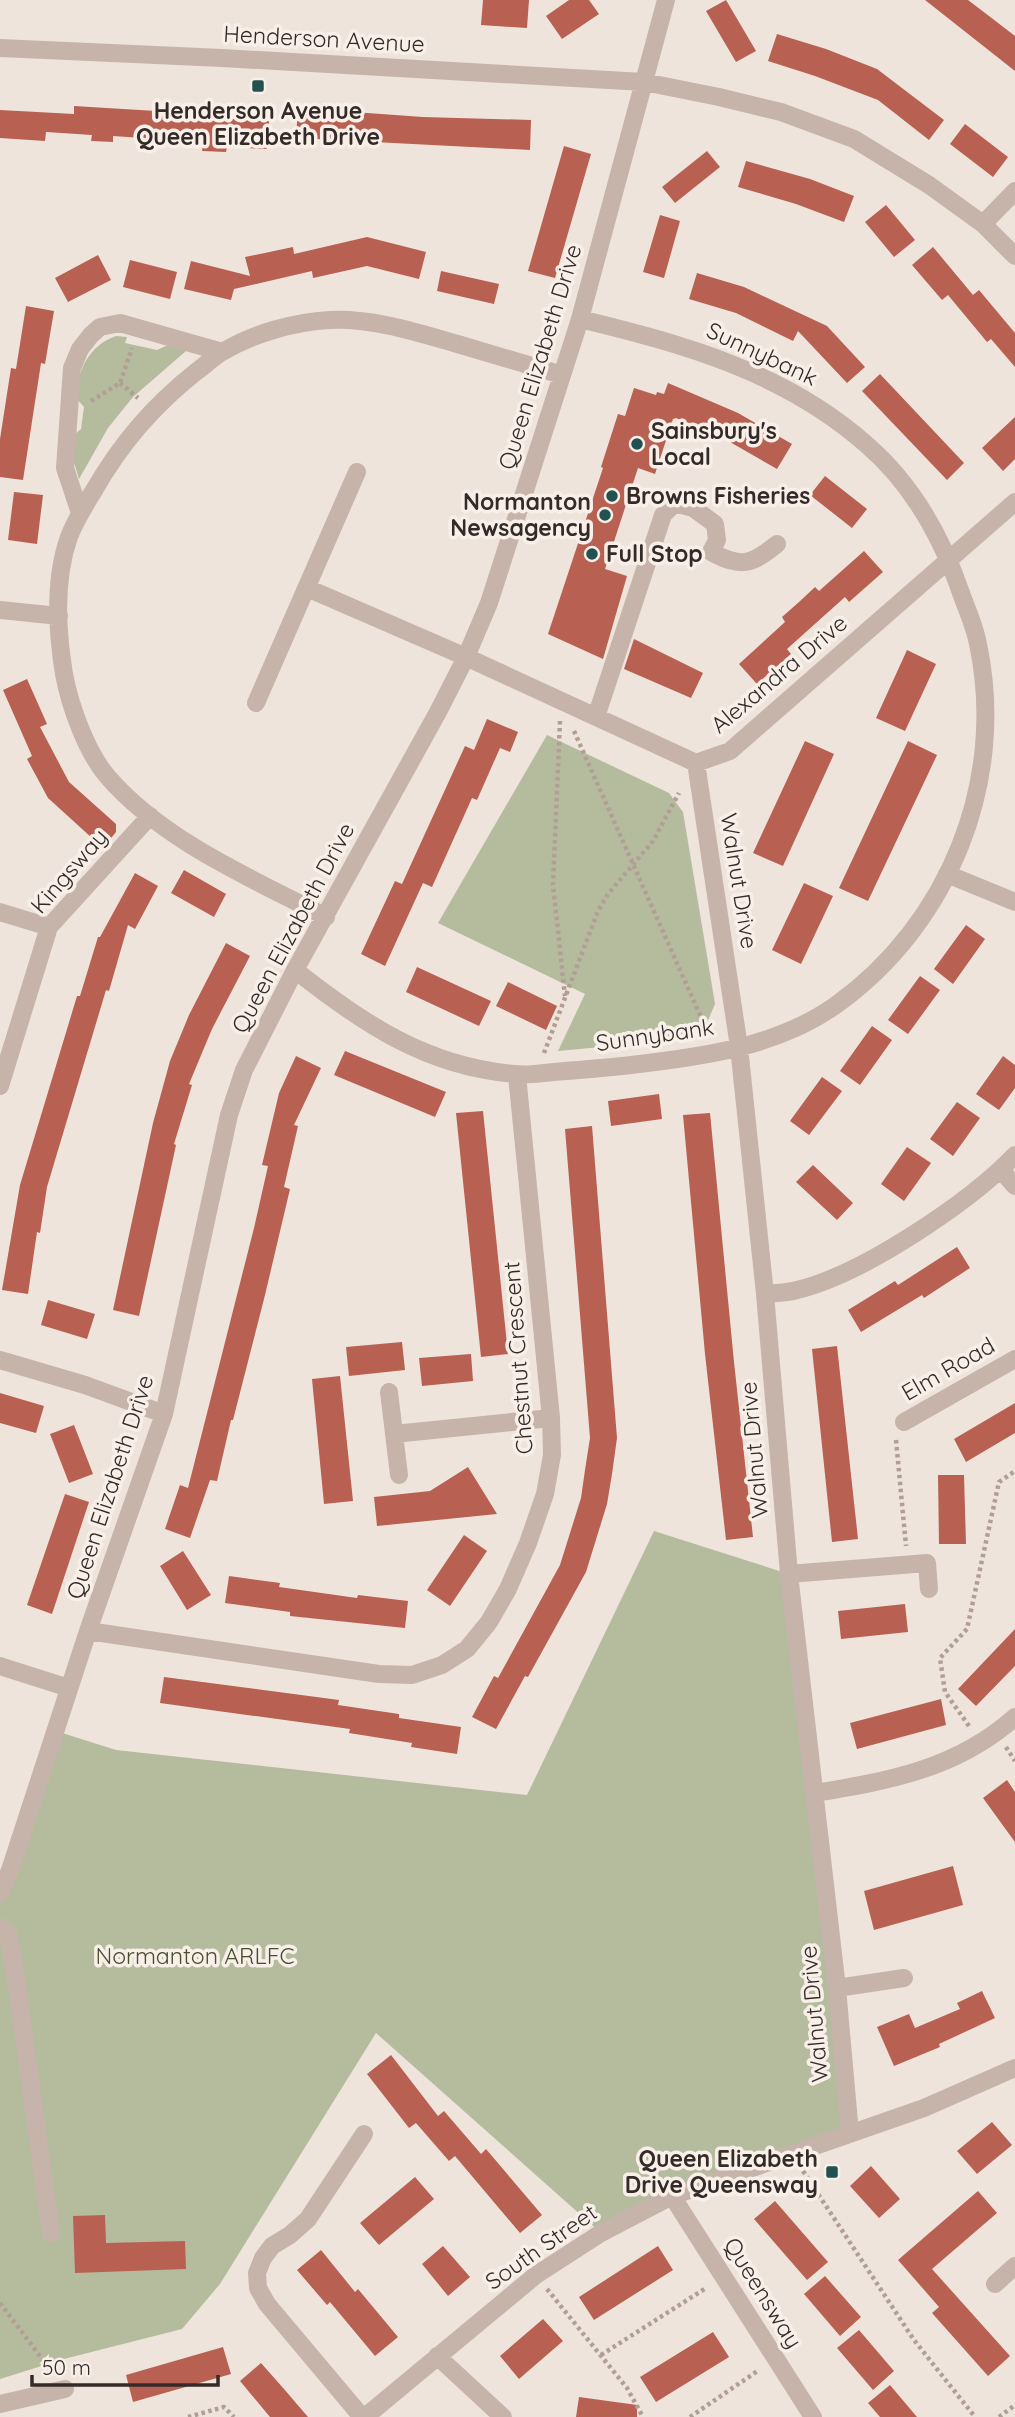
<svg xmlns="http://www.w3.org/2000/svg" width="1015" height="2417" font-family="Quicksand,sans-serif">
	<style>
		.green { fill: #b5bc9e }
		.building { fill: #b86051 }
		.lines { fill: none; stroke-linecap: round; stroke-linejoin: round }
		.path { stroke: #b19e94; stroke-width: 4.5; stroke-dasharray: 3.5 3.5; stroke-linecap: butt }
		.minor { stroke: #c6b4aa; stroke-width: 18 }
		.poi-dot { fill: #23514f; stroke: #f7efe8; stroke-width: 2.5 }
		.labels { text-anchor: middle; stroke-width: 7; stroke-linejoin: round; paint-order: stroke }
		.street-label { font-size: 23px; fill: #342b28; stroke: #f7efe8 }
		.poi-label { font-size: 23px; font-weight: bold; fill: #342b28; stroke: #f7efe8; text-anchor: start }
		.park-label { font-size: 23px; fill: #474f2f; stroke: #f7efe8 }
	</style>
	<rect width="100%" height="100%" fill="#efe4dc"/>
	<!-- green -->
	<path class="green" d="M 116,336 L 127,337 L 125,343 L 157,350 L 168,345 L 186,351 L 133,397 L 108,428 L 79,479 L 71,453 L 72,437 L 81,429 L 84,407 L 76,398 C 77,371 89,345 116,336 Z
		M 547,735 L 669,793 L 683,812 L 715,1004 L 706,1025 L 688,1039 L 558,1051 L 585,994 L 438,923 Z
		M 654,1531 L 789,1574 L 850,2133 L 601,2233 L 376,2033 L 220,2284 L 182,2329 L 64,2359 L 0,2379 L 0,1893 L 56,1731 L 116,1750 L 527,1795 Z"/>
	<!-- building -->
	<path class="building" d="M 483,0 L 529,0 L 527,28 L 481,25 Z
		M 569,0 L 589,0 L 599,14 L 562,39 L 546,16 Z
		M 726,0 L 756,51 L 736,62 L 706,11 Z
		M 925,0 L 968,0 L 989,16 L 1015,36 L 1015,71 Z
		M 777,34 L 826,49 L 877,69 L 944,120 L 929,140 L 878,100 L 815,76 L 768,61 Z
		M 74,106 L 156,111 L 155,114 L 269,121 L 267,149 L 227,147 L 226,152 L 202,151 L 203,145 L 186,144 L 186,141 L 113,136 L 113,142 L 91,141 L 92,135 L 46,132 L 45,141 L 0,138 L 0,110 L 74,114 Z
		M 298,108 L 423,117 L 531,120 L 530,150 L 296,138 Z
		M 965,124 L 1008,157 L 993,177 L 950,144 Z
		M 564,146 L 591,154 L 555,278 L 528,271 Z
		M 707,151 L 720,167 L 675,203 L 662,187 Z
		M 746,161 L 810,179 L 854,196 L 844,222 L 796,204 L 738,187 Z
		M 886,205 L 915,240 L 894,257 L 865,222 Z
		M 660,215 L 680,221 L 664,278 L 643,272 Z
		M 367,237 L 426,252 L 419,279 L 367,266 L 313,278 L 312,271 L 234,289 L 231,300 L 184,289 L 191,261 L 250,276 L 245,257 L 293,247 L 294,254 Z
		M 933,247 L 973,295 L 979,290 L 1015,333 L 1015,367 L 991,339 L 987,342 L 948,295 L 942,300 L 912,265 Z
		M 98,255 L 111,280 L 68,302 L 55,278 Z
		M 130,260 L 177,272 L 170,299 L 123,287 Z
		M 441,271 L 499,284 L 494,304 L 437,291 Z
		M 697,273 L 744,287 L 827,326 L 865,367 L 847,383 L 798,331 L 793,341 L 736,313 L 689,299 Z
		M 26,306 L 54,311 L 45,364 L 41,363 L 23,480 L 0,477 L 0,439 L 11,368 L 16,369 Z
		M 880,374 L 964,463 L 947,480 L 862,391 Z
		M 668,383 L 738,413 L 792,444 L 777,469 L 723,438 L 676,418 L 673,419 L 655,474 L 638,468 L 605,569 L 627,576 L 603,659 L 548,634 L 603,468 L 601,467 L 618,414 L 625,416 L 634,388 L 656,395 L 657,392 L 664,394 Z
		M 1015,417 L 1015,459 L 1003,471 L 982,448 Z
		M 825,476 L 867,509 L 852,528 L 810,495 Z
		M 14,492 L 43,495 L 37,544 L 8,540 Z
		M 864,551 L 883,572 L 849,602 L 845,597 L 787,649 L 791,654 L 757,684 L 739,664 L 785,622 L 782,617 L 799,602 L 815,587 L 819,591 Z
		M 634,639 L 703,673 L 691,698 L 624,669 Z
		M 907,650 L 936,664 L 905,731 L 876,718 Z
		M 27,679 L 47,724 L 40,727 L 69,782 L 116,824 L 116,832 L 103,848 L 48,798 L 27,759 L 32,756 L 3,690 Z
		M 487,719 L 518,732 L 510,752 L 500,748 L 477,800 L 472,798 L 432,887 L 423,883 L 385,966 L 361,954 L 395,881 L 402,884 L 465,746 L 474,750 Z
		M 805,741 L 834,754 L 783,866 L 753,853 Z
		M 908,741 L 937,755 L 868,901 L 839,888 Z
		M 184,870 L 226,894 L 214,917 L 171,893 Z
		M 135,873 L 158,886 L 135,929 L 128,925 L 109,991 L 106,990 L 47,1187 L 40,1233 L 37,1232 L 28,1294 L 2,1290 L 20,1185 L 77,996 L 80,996 L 98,937 L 100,937 Z
		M 804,883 L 833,896 L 801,964 L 772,950 Z
		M 966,925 L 985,939 L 953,984 L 934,969 Z
		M 226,943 L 250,956 L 212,1029 L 189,1084 L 192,1085 L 174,1144 L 176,1145 L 139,1316 L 113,1310 L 153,1123 L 170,1061 L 189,1015 Z
		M 417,967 L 491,1001 L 479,1026 L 406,992 Z
		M 920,976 L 940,990 L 908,1034 L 888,1020 Z
		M 508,982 L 557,1006 L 546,1030 L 496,1006 Z
		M 872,1026 L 892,1040 L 860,1085 L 840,1071 Z
		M 345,1051 L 446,1092 L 435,1117 L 334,1075 Z
		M 296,1056 L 321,1068 L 294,1125 L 298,1126 L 284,1187 L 290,1189 L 265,1295 L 233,1420 L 231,1420 L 217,1481 L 210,1480 L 190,1538 L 165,1529 L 180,1485 L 188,1488 L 254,1228 L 268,1166 L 262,1165 L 279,1093 Z
		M 1003,1056 L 1015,1065 L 1015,1088 L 999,1110 L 976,1094 Z
		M 822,1077 L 842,1091 L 809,1135 L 790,1121 Z
		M 659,1094 L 662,1119 L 611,1126 L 608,1101 Z
		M 957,1102 L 980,1118 L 953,1156 L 930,1139 Z
		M 483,1111 L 508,1354 L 481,1357 L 456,1113 Z
		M 710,1113 L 734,1362 L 753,1537 L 726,1540 L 705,1354 L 683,1115 Z
		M 592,1126 L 617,1438 L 612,1474 L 607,1504 L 586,1572 L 528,1677 L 525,1676 L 496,1729 L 472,1717 L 494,1676 L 498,1678 L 560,1565 L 581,1498 L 585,1470 L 590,1438 L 565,1129 Z
		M 907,1147 L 931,1163 L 904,1201 L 881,1184 Z
		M 813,1165 L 853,1203 L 837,1220 L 796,1182 Z
		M 957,1247 L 970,1268 L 924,1298 L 922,1295 L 861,1332 L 848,1310 L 895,1281 L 898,1285 Z
		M 48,1300 L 95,1314 L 87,1339 L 41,1325 Z
		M 402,1342 L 405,1370 L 349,1376 L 346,1347 Z
		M 837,1346 L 858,1539 L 832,1542 L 812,1349 Z
		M 471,1354 L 473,1381 L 422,1386 L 419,1358 Z
		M 340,1376 L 353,1501 L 324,1504 L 312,1379 Z
		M 0,1393 L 44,1406 L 36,1433 L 0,1423 Z
		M 1015,1403 L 1015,1433 L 966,1462 L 954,1439 Z
		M 74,1425 L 93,1474 L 69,1483 L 50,1434 Z
		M 468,1467 L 497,1514 L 377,1526 L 374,1497 L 430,1491 Z
		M 938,1475 L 964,1475 L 966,1544 L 939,1544 Z
		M 65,1494 L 89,1502 L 52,1614 L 27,1605 Z
		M 464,1535 L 487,1551 L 450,1606 L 427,1590 Z
		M 183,1551 L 211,1595 L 187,1610 L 160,1566 Z
		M 229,1576 L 280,1583 L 279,1587 L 357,1598 L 358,1595 L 408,1601 L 405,1628 L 290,1616 L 290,1612 L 225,1603 Z
		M 905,1604 L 908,1632 L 841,1639 L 838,1611 Z
		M 1015,1629 L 1015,1666 L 976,1706 L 958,1689 Z
		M 164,1677 L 339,1700 L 338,1705 L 399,1714 L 399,1718 L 461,1727 L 457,1754 L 411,1747 L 412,1743 L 349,1733 L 350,1729 L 160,1703 Z
		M 941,1699 L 946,1725 L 857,1749 L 850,1723 Z
		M 1007,1780 L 1015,1792 L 1015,1842 L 983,1798 Z
		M 953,1866 L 963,1905 L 874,1930 L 864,1891 Z
		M 982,1991 L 995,2018 L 939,2044 L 940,2047 L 894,2066 L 877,2027 L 909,2014 L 915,2028 L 960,2009 L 957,2003 Z
		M 391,2055 L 438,2116 L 444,2111 L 481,2154 L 486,2149 L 542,2215 L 520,2233 L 455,2156 L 449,2161 L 416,2123 L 409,2128 L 367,2074 Z
		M 992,2122 L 1012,2145 L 977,2174 L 957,2151 Z
		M 871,2166 L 900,2199 L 879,2218 L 850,2186 Z
		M 415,2177 L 434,2199 L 379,2245 L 360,2223 Z
		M 978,2191 L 997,2213 L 932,2269 L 1010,2356 L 988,2376 L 932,2313 L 939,2307 L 898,2260 Z
		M 775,2201 L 828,2262 L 807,2280 L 754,2219 Z
		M 105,2215 L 106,2243 L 185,2241 L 186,2269 L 75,2273 L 73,2216 Z
		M 443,2246 L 470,2277 L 448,2296 L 422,2264 Z
		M 658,2246 L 673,2270 L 594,2320 L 579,2297 Z
		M 321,2250 L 355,2292 L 358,2289 L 398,2337 L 375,2356 L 330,2302 L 327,2305 L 297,2270 Z
		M 825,2276 L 861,2317 L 840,2336 L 804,2294 Z
		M 543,2319 L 563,2341 L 519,2379 L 500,2356 Z
		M 859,2330 L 894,2371 L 873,2390 L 837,2348 Z
		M 713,2332 L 729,2357 L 656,2402 L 640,2377 Z
		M 223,2347 L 231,2374 L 133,2402 L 126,2375 Z
		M 261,2363 L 284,2389 L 308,2417 L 270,2417 L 240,2381 Z
		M 890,2385 L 917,2417 L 880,2417 L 868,2403 Z
		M 579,2397 L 637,2405 L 637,2417 L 576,2417 Z"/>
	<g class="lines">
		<!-- path -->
		<path class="path" d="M 120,383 L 138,398
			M 91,401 L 120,383 L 132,348
			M 560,721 L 553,885 L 565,996
			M 574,731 L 708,1033
			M 544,1053 L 598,911 L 608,894 L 653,841 L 679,793
			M 896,1440 L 906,1546
			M 969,1726 L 945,1692 L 940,1658 L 967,1629 L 999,1482 L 1015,1471
			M 1006,1747 L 1015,1761
			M 803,2171 L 914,2340 L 975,2417
			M 547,2289 L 627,2388 L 643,2417
			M 0,2303 L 52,2372
			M 601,2355 L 706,2288
			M 188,2417 L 224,2407 L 234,2417
			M 690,2417 L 759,2370
			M 999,2417 L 1015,2405"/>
		<!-- minor -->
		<path class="minor" d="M 0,48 L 222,58 L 644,82 L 719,97 L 781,112 L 854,139 L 929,185 L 983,224 L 1015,256
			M 983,224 L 1015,191
			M 80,513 L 65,468 L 72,368 L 80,349 L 91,335 L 100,327 L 120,323 L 222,352
			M 307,588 L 466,657 L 696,763 L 730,751 L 1015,502
			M 0,610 L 59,616
			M 256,703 L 357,472
			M 596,717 L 663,515 L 675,503 L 693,508 L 715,524 L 717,540 L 711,552 C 741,568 751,565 777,544
			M 696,763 L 739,1047 L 765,1294 L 789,1574 L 837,1988 L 850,2133
			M 947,874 L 1015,902
			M 0,912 L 49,927
			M 326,917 C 251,878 163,841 107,776 C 86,751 70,706 64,674 C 57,631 54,579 69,537 C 75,521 84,507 93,492 C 121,443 153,406 197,371 C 206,365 214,356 224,351 C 255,333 294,322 330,320 C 374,318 419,333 461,345 C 494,355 528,365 562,375
			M 295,970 C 362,1023 427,1067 515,1074 C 527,1076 541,1073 554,1072 C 579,1070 605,1068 631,1065 C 701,1057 777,1047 836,1005 C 949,924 1007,781 978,644 C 975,627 967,610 961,593 C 942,538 912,484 867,445 C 785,372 683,344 580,319
			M 0,1086 L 49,927 L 150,816
			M 1001,1170 L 1015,1186
			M 765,1294 C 775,1293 786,1293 797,1290 C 861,1275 969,1203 1015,1155
			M 0,1360 L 85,1385 L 164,1414
			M 389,1392 L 399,1475
			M 904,1422 L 1015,1359
			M 394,1434 L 551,1418
			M 789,1574 L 927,1563 L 929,1589
			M 88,1631 L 379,1674 L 412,1675 L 442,1665 L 467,1649 L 489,1622 L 508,1589 L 528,1543 L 545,1494 L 552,1455 L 551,1418 L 517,1075
			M 0,1666 L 69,1688
			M 815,1793 C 888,1781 957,1769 1015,1717
			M 0,1893 L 10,1870 L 88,1631 L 164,1414 L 229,1115 L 244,1070 L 295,970 L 438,712 L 466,657 L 489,603 L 580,319 L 666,0
			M 0,1927 L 8,1933 L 14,1965 L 51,2233
			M 837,1988 L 904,1978
			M 672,2196 L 813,2417
			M 995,2284 L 1015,2266
			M 437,2356 L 503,2417
			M 0,2404 L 65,2389
			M 362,2417 L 267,2304 L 258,2288 L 257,2273 L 263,2258 L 272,2246 L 290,2235 L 308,2219 L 364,2134
			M 365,2417 L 536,2275 L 601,2233 L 672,2196 L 924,2108 L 1015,2068"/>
	</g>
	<!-- markers -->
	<g class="poi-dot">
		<rect x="251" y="79" width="14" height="14" rx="3.5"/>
		<circle cx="637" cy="444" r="7"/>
		<circle cx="612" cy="496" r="7"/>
		<circle cx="605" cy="515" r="7"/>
		<circle cx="592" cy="554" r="7"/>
		<rect x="825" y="2165" width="14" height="14" rx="3.5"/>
	</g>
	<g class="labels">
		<!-- street labels -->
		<g class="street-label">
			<text transform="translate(324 39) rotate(3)" y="8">Henderson Avenue</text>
			<text transform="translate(762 354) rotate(25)" y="8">Sunnybank</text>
			<text transform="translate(540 357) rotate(-73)" y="8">Queen Elizabeth Drive</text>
			<text transform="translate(779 674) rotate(-40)" y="8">Alexandra Drive</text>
			<text transform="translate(69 871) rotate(-49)" y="8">Kingsway</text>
			<text transform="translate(739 881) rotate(81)" y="8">Walnut Drive</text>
			<text transform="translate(293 928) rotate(-62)" y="8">Queen Elizabeth Drive</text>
			<text transform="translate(655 1035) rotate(-8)" y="8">Sunnybank</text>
			<text transform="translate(518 1358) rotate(-94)" y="8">Chestnut Crescent</text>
			<text transform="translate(948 1369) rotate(-30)" y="8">Elm Road</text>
			<text transform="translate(754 1450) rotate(-95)" y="8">Walnut Drive</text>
			<text transform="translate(110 1487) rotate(-72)" y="8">Queen Elizabeth Drive</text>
			<text transform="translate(814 2014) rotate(-95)" y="8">Walnut Drive</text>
			<text transform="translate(541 2247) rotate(-35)" y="8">South Street</text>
			<text transform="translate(763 2293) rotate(58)" y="8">Queensway</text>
		</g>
		<!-- poi labels -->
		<g class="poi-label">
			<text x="258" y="119" text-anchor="middle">Henderson Avenue<tspan x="258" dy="26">Queen Elizabeth Drive</tspan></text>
			<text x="651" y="439">Sainsbury's<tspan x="651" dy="26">Local</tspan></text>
			<text x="626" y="504">Browns Fisheries</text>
			<text x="591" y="510" text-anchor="end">Normanton<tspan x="591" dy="26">Newsagency</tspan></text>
			<text x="606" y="562">Full Stop</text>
			<text x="818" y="2167" text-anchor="end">Queen Elizabeth<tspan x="818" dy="26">Drive Queensway</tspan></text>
		</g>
		<!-- park labels -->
		<g class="park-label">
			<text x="195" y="1964">Normanton ARLFC</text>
		</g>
	</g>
	<!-- scale -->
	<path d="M32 2375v10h186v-10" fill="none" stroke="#342b28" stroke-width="3.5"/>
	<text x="42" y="2375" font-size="21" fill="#342b28" stroke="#f7efe8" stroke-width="5" paint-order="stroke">50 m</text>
</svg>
